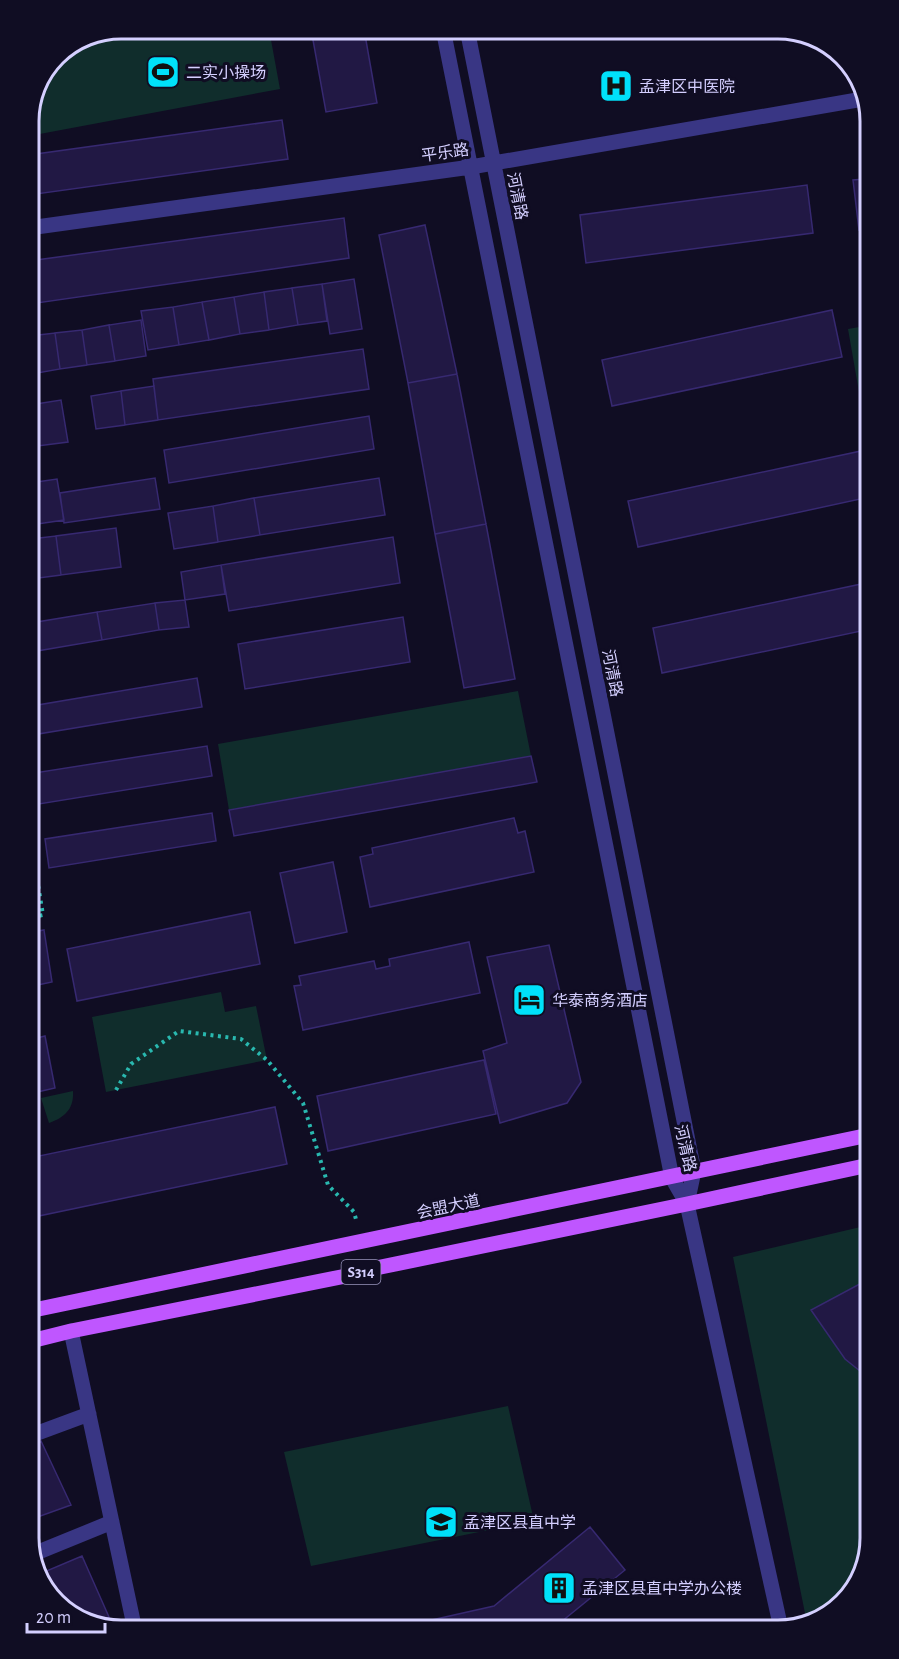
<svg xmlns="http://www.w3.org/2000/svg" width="899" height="1659" font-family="'Alegreya Sans','Noto Sans SC',sans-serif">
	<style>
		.green { fill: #102d2c }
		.building { fill: #211844; stroke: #372971; stroke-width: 1.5 }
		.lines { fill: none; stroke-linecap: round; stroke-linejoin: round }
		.path { stroke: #29b8af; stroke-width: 4; stroke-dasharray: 3 4.5; stroke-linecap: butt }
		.minor { stroke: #393684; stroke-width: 15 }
		.major { stroke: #bf56ff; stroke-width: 15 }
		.labels { text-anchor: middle; stroke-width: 6; stroke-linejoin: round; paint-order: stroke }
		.shield { fill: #100d23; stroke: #9995bd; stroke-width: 1.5 }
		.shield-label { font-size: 15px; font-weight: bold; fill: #d4cfff }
		.poi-label { font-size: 16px; fill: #d4cfff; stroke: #100d23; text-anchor: start }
		.street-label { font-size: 16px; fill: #d4cfff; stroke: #100d23 }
		.rim { fill: none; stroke: #d4cfff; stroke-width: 3 }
	</style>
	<rect width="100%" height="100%" fill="#100d23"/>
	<!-- green -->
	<path class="green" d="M 121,29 L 269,29 L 280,89 L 29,136 L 29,115 L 56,55 Z
		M 865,326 L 865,415 L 863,415 L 848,329 Z
		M 518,691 L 531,756 L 229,810 L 218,744 Z
		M 221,992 L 225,1012 L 256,1006 L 267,1060 L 106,1092 L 92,1017 Z
		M 73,1091 C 74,1109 65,1117 49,1123 L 41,1098 Z
		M 869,1225 L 870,1538 L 855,1590 L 814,1623 L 807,1623 L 733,1257 Z
		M 508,1406 L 534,1521 L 311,1566 L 284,1452 Z"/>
	<!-- building -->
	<path class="building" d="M 311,29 L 364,29 L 377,103 L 326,112 Z
		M 282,120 L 288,159 L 29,195 L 29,155 Z
		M 864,179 L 864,229 L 859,230 L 853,180 Z
		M 807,185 L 813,233 L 586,263 L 580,215 Z
		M 344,218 L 349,258 L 30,304 L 29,261 Z
		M 425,225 L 457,374 L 408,383 L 379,235 Z
		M 354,279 L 362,329 L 330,334 L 322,284 Z
		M 322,284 L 327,321 L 298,325 L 292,288 Z
		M 292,288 L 298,325 L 269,330 L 264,292 Z
		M 264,292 L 269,330 L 240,334 L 234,297 Z
		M 234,297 L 240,334 L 209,340 L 202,302 Z
		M 202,302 L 209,340 L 179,345 L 173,307 Z
		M 173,307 L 179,345 L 148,350 L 141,311 Z
		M 832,310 L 842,357 L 612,406 L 602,360 Z
		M 141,320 L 146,356 L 115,361 L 109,325 Z
		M 109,325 L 115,361 L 87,365 L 82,330 Z
		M 82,330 L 87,365 L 60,369 L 55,333 Z
		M 55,333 L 60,369 L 32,374 L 30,360 L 30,336 Z
		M 363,349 L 369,389 L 158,420 L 153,379 Z
		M 457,374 L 486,524 L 435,534 L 408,383 Z
		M 154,386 L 158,420 L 125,425 L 121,391 Z
		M 121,391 L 125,425 L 96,429 L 91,396 Z
		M 61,400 L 68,442 L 30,447 L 30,405 Z
		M 369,416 L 374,449 L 169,483 L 164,450 Z
		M 861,451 L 865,471 L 865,498 L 638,547 L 628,501 Z
		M 155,478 L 160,509 L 64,523 L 60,493 Z
		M 379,478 L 385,515 L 260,535 L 254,498 Z
		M 57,479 L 64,520 L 31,525 L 30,483 Z
		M 254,498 L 260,535 L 218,542 L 213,506 Z
		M 213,506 L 218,542 L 174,549 L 168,513 Z
		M 486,524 L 515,679 L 464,688 L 435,534 Z
		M 116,528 L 121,567 L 61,575 L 56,536 Z
		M 56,536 L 61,575 L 31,579 L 31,539 Z
		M 393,537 L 400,583 L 229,611 L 221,565 Z
		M 221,565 L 225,594 L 185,600 L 181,572 Z
		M 866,583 L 866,630 L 662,673 L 653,628 Z
		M 185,600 L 189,627 L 159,630 L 155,603 Z
		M 155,603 L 159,630 L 102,640 L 97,612 Z
		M 97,612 L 102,640 L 31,652 L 31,623 Z
		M 403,617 L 410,662 L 245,689 L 238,644 Z
		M 197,678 L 202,707 L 32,735 L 32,706 Z
		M 207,746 L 212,776 L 39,804 L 34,773 Z
		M 531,756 L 537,782 L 234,836 L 229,810 Z
		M 212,813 L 216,841 L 49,868 L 45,839 Z
		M 514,818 L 518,833 L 525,831 L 534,872 L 370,907 L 360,857 L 373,854 L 372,848 Z
		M 333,862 L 347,932 L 295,943 L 280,873 Z
		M 250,912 L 260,964 L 77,1001 L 67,949 Z
		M 44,930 L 52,982 L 33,986 L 33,932 Z
		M 469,942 L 480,993 L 303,1030 L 294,986 L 301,985 L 299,976 L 374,961 L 376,969 L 390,966 L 389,959 Z
		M 549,945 L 581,1082 L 567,1103 L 500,1123 L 483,1051 L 507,1043 L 487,957 Z
		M 45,1036 L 55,1088 L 33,1093 L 33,1039 Z
		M 484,1060 L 496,1114 L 328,1151 L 317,1096 Z
		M 275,1107 L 287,1164 L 34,1217 L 34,1157 Z
		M 869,1279 L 870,1379 L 845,1359 L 811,1310 Z
		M 41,1441 L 71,1505 L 35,1518 L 35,1444 Z
		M 590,1527 L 625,1570 L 556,1626 L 396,1628 L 494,1606 Z
		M 82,1556 L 109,1617 L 94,1623 L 69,1615 L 37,1575 Z"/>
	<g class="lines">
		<!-- path -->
		<path class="path" d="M 32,849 L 43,915 L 33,917
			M 116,1090 L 131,1064 L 179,1031 L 241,1039 L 267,1060 L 303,1103 L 328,1185 L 354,1212 L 357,1223"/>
		<!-- minor -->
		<path class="minor" d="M 443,29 L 672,1178 L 687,1204 L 780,1624
			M 467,29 L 694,1171 L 687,1204
			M 29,228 L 471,167 L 863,99
			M 71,1331 L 135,1630
			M 35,1434 L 89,1414
			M 36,1553 L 112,1522"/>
		<!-- major -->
		<path class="major" d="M 34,1310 L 869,1135
			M 35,1340 L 71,1331 L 351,1275 L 371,1269 L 687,1204 L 869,1165"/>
	</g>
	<!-- icons -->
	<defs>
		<symbol id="stadium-square" viewBox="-11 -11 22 22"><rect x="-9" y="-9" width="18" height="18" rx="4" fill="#00e1fa" stroke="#100d23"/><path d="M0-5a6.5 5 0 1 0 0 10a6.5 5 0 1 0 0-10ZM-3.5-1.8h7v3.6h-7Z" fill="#111"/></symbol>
		<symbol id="hospital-square" viewBox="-11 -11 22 22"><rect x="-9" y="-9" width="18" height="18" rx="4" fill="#00e1fa" stroke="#100d23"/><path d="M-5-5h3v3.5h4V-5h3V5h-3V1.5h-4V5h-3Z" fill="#111"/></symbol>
		<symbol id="hotel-square" viewBox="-11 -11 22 22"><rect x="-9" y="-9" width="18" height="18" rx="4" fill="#00e1fa" stroke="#100d23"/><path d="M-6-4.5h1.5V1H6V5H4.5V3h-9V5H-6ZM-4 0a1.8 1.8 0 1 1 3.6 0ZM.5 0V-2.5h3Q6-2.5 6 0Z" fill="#111"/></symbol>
		<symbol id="school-square" viewBox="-11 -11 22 22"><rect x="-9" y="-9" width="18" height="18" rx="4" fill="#00e1fa" stroke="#100d23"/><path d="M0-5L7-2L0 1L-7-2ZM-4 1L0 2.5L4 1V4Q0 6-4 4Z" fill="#111"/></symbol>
		<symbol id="building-square" viewBox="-11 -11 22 22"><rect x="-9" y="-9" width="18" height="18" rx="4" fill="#00e1fa" stroke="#100d23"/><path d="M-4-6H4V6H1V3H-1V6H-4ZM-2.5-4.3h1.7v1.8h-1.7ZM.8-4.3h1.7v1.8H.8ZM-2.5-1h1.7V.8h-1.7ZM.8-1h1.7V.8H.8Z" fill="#111"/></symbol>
	</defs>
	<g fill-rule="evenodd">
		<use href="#stadium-square" x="144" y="53" width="38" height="38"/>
		<use href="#hospital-square" x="597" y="67" width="38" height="38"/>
		<use href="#hotel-square" x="510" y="981" width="38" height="38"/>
		<use href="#school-square" x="422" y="1503" width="38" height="38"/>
		<use href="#building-square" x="540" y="1569" width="38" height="38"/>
	</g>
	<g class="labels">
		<!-- shield labels -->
		<rect class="shield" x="341.5" y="1260" width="39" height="24" rx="4.5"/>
		<g class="shield-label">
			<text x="361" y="1277">S314</text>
		</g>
		<!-- poi labels -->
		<g class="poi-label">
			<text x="186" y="78">二实小操场</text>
			<text x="639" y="92">孟津区中医院</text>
			<text x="552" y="1006">华泰商务酒店</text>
			<text x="464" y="1528">孟津区县直中学</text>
			<text x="582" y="1594">孟津区县直中学办公楼</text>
		</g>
		<!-- street labels -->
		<g class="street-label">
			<text transform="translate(445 152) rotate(-8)" y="6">平乐路</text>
			<text transform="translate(518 196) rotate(79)" y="6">河清路</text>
			<text transform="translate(613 673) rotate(79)" y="6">河清路</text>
			<text transform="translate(686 1148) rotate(77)" y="6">河清路</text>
			<text transform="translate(448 1206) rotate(-12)" y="6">会盟大道</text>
		</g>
	</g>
	<!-- crop -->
	<path d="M0 0H899V1659H0ZM121 39H778A82 82 0 0 1 860 121V1538A82 82 0 0 1 778 1620H121A82 82 0 0 1 39 1538V121A82 82 0 0 1 121 39Z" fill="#100d23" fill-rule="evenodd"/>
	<path class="rim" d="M121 39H778A82 82 0 0 1 860 121V1538A82 82 0 0 1 778 1620H121A82 82 0 0 1 39 1538V121A82 82 0 0 1 121 39Z"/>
	<!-- scale -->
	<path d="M27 1623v9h78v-9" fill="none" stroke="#d4cfff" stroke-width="3"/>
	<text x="36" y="1623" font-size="18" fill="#d4cfff" stroke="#100d23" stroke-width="4.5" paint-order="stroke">20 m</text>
</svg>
